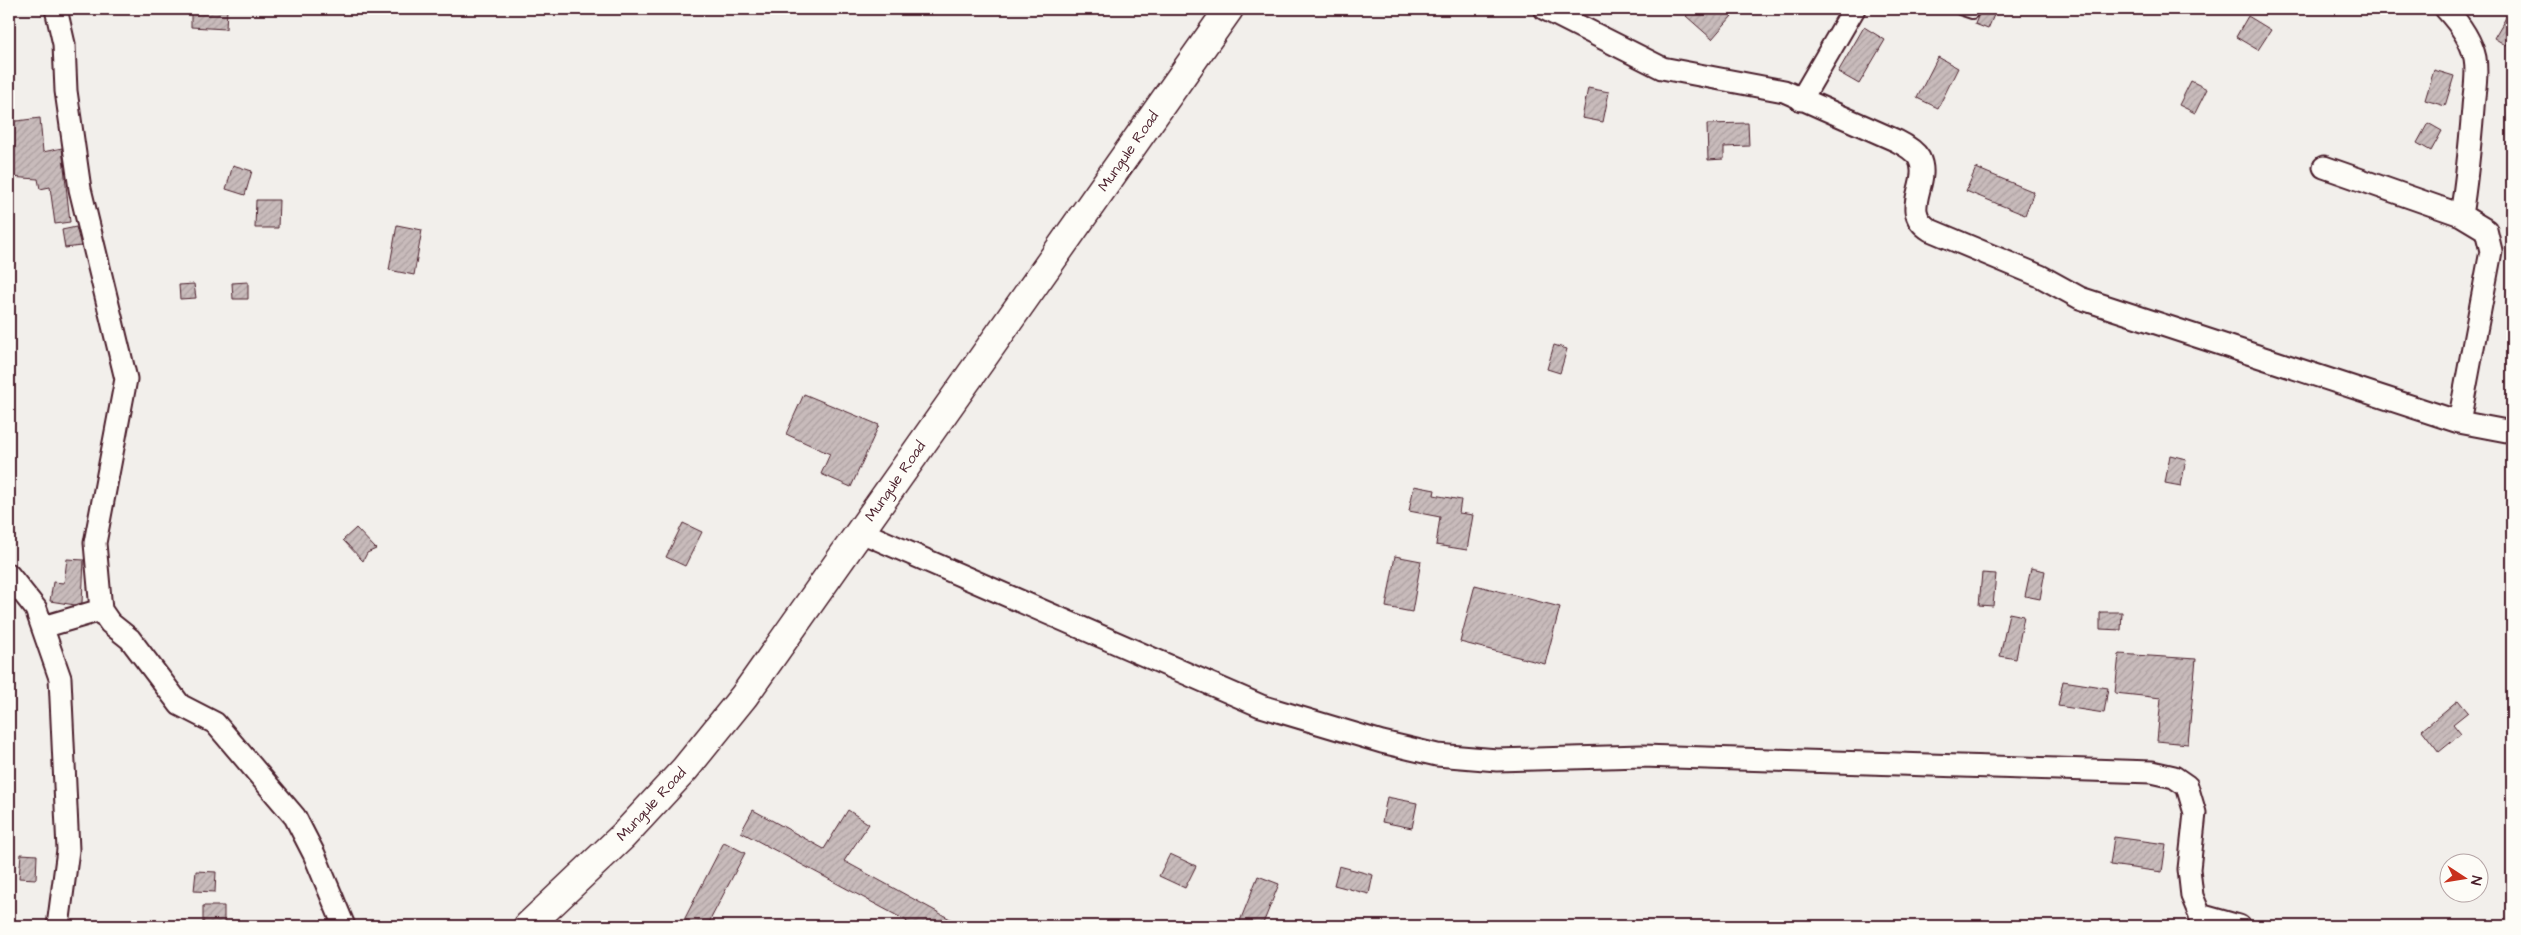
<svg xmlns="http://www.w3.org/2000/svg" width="2521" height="935" font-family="'Architects Daughter',sans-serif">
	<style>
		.building { fill: url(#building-hatch); stroke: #4a1f2b }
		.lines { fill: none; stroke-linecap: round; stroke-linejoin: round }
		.lane-casing { stroke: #4a1f2b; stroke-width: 14 }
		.street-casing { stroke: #4a1f2b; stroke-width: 25 }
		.secondary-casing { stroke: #4a1f2b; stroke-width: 31 }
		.lane { stroke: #fdfcf7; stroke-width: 10 }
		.street { stroke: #fdfcf7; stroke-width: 21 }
		.secondary { stroke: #fdfcf7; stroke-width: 28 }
		.labels { text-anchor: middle; stroke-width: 5; stroke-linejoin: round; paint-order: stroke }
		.street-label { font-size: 15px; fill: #4a1f2b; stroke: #fdfcf7 }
	</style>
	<defs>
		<pattern id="building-hatch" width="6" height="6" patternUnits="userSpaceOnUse" patternTransform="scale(1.25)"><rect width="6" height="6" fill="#c8bbbb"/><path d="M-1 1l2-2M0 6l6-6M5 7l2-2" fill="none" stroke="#ada0a1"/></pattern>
	</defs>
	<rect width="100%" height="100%" fill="#f2efeb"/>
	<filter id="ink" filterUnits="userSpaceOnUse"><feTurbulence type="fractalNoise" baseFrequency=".02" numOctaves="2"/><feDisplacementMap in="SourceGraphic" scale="10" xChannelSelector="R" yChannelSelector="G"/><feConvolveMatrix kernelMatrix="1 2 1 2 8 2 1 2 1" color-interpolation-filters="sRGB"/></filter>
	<g filter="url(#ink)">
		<!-- building -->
		<path class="building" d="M 191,9 L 227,9 L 226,29 L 191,27 Z
			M 1693,9 L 1738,9 L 1712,39 L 1686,16 Z
			M 1981,9 L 1994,15 L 1988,29 L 1975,24 Z
			M 2511,9 L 2512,9 L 2512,49 L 2494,38 Z
			M 2248,16 L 2271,30 L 2258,50 L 2236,37 Z
			M 1864,27 L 1885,40 L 1859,84 L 1838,72 Z
			M 1938,57 L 1958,68 L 1938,108 L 1917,98 Z
			M 2434,70 L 2454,76 L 2445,106 L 2425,100 Z
			M 2191,81 L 2207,89 L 2195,113 L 2179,105 Z
			M 1588,88 L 1609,92 L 1603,122 L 1582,118 Z
			M 40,118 L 43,152 L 62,148 L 70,222 L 55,224 L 50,187 L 40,189 L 38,179 L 9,177 L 9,122 Z
			M 1748,123 L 1749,146 L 1724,147 L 1724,159 L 1708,160 L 1707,124 Z
			M 2428,123 L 2442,131 L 2431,151 L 2417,143 Z
			M 233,165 L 252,171 L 245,195 L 226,189 Z
			M 1976,168 L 2034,192 L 2025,215 L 1966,191 Z
			M 256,200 L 279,200 L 278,228 L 255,228 Z
			M 397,225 L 422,230 L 414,275 L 389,270 Z
			M 76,227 L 81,246 L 65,248 L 62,230 Z
			M 248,282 L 248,299 L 233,299 L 232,283 Z
			M 194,284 L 196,298 L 180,299 L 179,285 Z
			M 1554,345 L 1567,349 L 1560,373 L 1547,369 Z
			M 804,394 L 879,425 L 851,487 L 821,474 L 830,454 L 786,434 Z
			M 2170,455 L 2186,459 L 2181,486 L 2165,483 Z
			M 1414,486 L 1435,490 L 1434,495 L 1461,500 L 1459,513 L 1473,515 L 1467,550 L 1436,545 L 1440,517 L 1409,511 Z
			M 683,523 L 702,532 L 685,566 L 666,557 Z
			M 356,528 L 376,549 L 367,553 L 363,561 L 343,540 Z
			M 1395,556 L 1421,561 L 1412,612 L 1386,607 Z
			M 67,559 L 84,560 L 82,603 L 75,605 L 50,601 L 53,582 L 64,583 Z
			M 2031,568 L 2045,571 L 2040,599 L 2025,596 Z
			M 1982,573 L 1996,574 L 1993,606 L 1979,605 Z
			M 1475,585 L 1560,607 L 1545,664 L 1460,642 Z
			M 2100,612 L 2122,612 L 2121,630 L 2100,629 Z
			M 2009,613 L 2024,616 L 2016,659 L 2000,656 Z
			M 2119,654 L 2196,659 L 2188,744 L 2157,741 L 2161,698 L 2115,693 Z
			M 2063,681 L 2108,688 L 2104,713 L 2058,706 Z
			M 2458,700 L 2468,712 L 2453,724 L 2461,734 L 2439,752 L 2422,730 Z
			M 1387,797 L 1417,803 L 1412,828 L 1382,822 Z
			M 753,810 L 824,849 L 848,810 L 869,824 L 844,861 L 963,926 L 904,926 L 907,921 L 741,832 Z
			M 2114,837 L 2166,844 L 2162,872 L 2110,865 Z
			M 724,842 L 745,853 L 707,926 L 697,926 L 684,920 Z
			M 21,854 L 37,855 L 36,879 L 19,878 Z
			M 1170,854 L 1196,866 L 1185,888 L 1159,876 Z
			M 1339,866 L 1373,875 L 1369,894 L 1334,885 Z
			M 196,871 L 216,872 L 215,892 L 194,891 Z
			M 1258,876 L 1279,884 L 1262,926 L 1238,926 Z
			M 203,906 L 224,906 L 224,926 L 203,926 Z"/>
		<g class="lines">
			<defs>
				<path id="lane" d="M 1960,9 L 1972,13"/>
				<path id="street" d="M 56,9 L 64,44 L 66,91 L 80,189 L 126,379 L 95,543 L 101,610 L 110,623 L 130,639 L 180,705 L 215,723 L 295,817 L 314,854 L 344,926
					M 1545,9 L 1662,68 L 1784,91 L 1897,141 C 1905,145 1914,150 1919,158 C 1932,183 1898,210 1930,230 L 2040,276 L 2080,298 L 2459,422 L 2512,432
					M 2446,9 C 2459,23 2471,40 2475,58 C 2478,75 2474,91 2473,108 C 2470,145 2467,179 2461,215
					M 1801,100 L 1854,9
					M 2324,167 L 2461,215 L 2486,230 L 2491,251 L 2459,422
					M 859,531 L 1261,706 L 1382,742 L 1437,755 L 1497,760 L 1642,756 L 2152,772 L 2174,777 L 2187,786 L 2195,813 L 2189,869 L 2192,896 L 2200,915 L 2201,926
					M 9,575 L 36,609 L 60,678 L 68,850 L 58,926
					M 43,627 L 101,610
					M 2200,915 L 2239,926"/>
				<path id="secondary" d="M 528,926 L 623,836 L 685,769 L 744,696 L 1229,9"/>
			</defs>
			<!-- lane casing -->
			<use href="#lane" class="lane-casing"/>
			<!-- street casing -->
			<use href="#street" class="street-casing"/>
			<!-- secondary casing -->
			<use href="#secondary" class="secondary-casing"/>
			<!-- lane -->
			<use href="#lane" class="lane"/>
			<!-- street -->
			<use href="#street" class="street"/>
			<!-- secondary -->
			<use href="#secondary" class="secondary"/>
		</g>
	</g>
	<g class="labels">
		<!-- street labels -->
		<g class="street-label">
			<text transform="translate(1128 151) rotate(-55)" y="5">Mungule Road</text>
			<text transform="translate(895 481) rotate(-55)" y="5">Mungule Road</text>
			<text transform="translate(651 804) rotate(-47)" y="5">Mungule Road</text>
		</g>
	</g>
	<!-- margin -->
	<rect width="2521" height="935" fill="none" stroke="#fdfcf7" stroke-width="30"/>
	<rect x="15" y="15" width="2491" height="905" fill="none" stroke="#4a1f2b" stroke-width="2" filter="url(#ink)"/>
	<!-- north arrow -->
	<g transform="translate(2464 878) rotate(102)"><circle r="24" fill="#fdfcf7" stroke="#b5a4a5"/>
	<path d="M0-4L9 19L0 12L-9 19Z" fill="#c8321e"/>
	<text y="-8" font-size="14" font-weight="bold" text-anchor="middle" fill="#4a1f2b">N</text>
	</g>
</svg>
